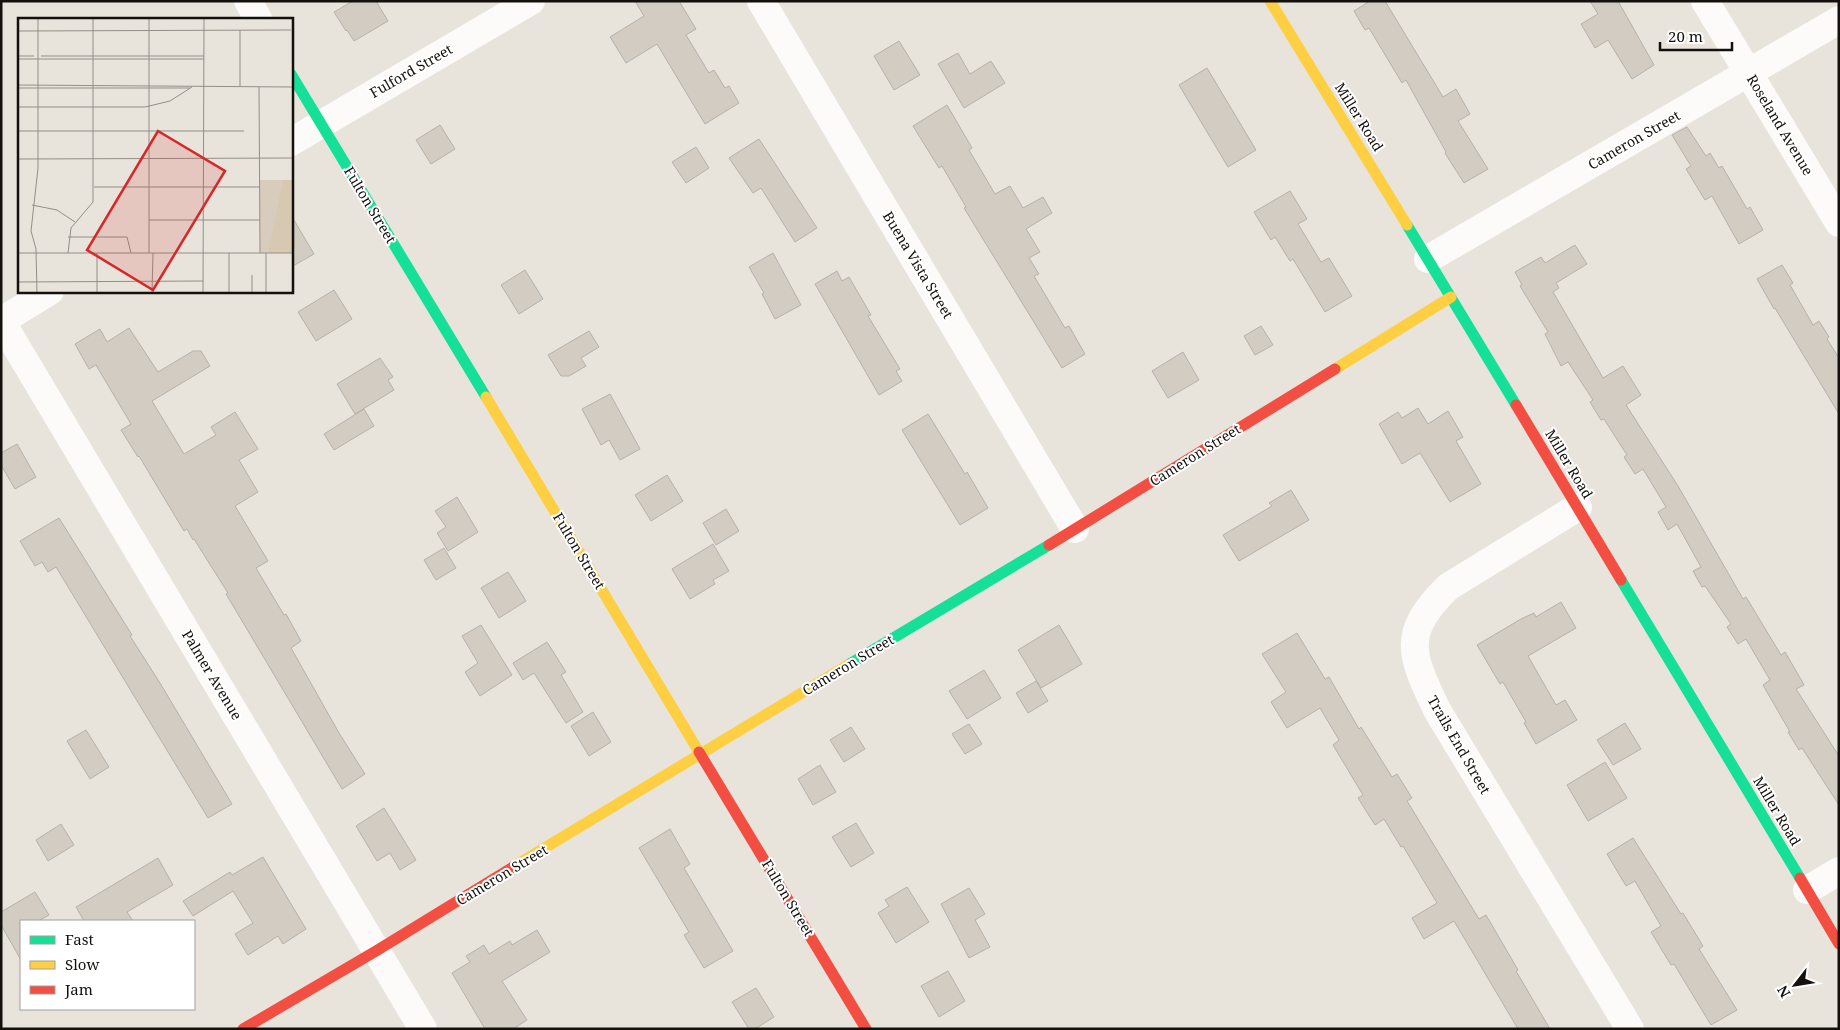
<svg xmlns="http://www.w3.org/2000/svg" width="1840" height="1030" font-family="'Noto Serif',serif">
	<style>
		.building { fill: #d3ccc2; stroke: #b5b1ab }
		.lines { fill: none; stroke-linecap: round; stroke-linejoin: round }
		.street { stroke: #fcfbfa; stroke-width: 28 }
		.fast { stroke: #16e098; stroke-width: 11 }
		.slow { stroke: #ffcf43; stroke-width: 11 }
		.jam { stroke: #f24e42; stroke-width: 11 }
		.labels { text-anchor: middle; stroke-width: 4; stroke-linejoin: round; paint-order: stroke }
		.street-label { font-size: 14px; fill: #14110c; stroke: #fff }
		.inset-road { fill: none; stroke: #938f88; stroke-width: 1 }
		.view { fill: #d62828; fill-opacity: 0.15; stroke: #d62828; stroke-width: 2.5 }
		.inset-edge { fill: none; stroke: #14110c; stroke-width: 2.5 }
	</style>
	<rect width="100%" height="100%" fill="#e8e3db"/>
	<!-- building -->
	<path class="building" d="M 353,1 L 376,1 L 388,21 L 354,41 L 347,30 L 346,31 L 334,12 Z
		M 635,1 L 679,1 L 696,29 L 686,35 L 709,73 L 714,70 L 725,88 L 729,86 L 739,103 L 705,124 L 657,44 L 626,63 L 610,37 L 644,16 Z
		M 1370,1 L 1385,1 L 1443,97 L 1456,89 L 1470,114 L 1458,121 L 1488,169 L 1464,183 L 1445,153 L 1446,152 L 1406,80 L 1402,83 L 1369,28 L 1365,30 L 1354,11 Z
		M 1590,1 L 1618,1 L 1654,65 L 1632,79 L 1608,40 L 1595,48 L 1581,24 L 1598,14 Z
		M 899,41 L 920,75 L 894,90 L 874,56 Z
		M 958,53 L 970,74 L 991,61 L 1005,83 L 964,108 L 938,64 Z
		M 1207,68 L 1256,150 L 1228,167 L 1179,85 Z
		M 947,105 L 972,148 L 969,150 L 995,194 L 1010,186 L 1023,208 L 1043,197 L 1052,213 L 1026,229 L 1040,252 L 1029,258 L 1039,274 L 1034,276 L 1065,328 L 1069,326 L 1085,354 L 1062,368 L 964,208 L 966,207 L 942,166 L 939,168 L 913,126 Z
		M 440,125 L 455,149 L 431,164 L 416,140 Z
		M 1687,127 L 1706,156 L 1710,153 L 1719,168 L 1722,166 L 1747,209 L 1750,207 L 1763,230 L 1739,244 L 1712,196 L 1705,200 L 1686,169 L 1691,166 L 1672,135 Z
		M 759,139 L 817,228 L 795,242 L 761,188 L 753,193 L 729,158 Z
		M 696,147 L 709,168 L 686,183 L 672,162 Z
		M 1290,191 L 1307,219 L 1298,224 L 1321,262 L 1329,258 L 1352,296 L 1325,312 L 1293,259 L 1290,261 L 1275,237 L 1271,240 L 1254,212 Z
		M 291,215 L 314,254 L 291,267 Z
		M 1575,245 L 1587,264 L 1556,283 L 1559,288 L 1553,292 L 1603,378 L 1623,366 L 1641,395 L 1626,405 L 1678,486 L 1743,599 L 1746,597 L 1781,655 L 1785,652 L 1803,683 L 1804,685 L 1796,689 L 1839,756 L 1839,805 L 1802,748 L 1799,750 L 1788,732 L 1790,732 L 1763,685 L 1770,680 L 1746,639 L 1738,644 L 1727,627 L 1731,624 L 1705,586 L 1702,587 L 1693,571 L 1701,567 L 1677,524 L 1668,530 L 1658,512 L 1666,507 L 1643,469 L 1635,474 L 1624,457 L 1627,455 L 1604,419 L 1601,420 L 1590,402 L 1593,400 L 1568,362 L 1561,366 L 1545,334 L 1548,332 L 1520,286 L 1522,285 L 1515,272 L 1541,257 L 1545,263 Z
		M 773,253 L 801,305 L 775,319 L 762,294 L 764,293 L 749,267 Z
		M 1782,265 L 1793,283 L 1790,285 L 1813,325 L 1819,321 L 1829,337 L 1827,339 L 1839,358 L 1839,414 L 1775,308 L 1774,309 L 1757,279 Z
		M 525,270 L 543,299 L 519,314 L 501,285 Z
		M 837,271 L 842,281 L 849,277 L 871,315 L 868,316 L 900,369 L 896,371 L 902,381 L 879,395 L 815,284 Z
		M 334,290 L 352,319 L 316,341 L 298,312 Z
		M 1261,326 L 1273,345 L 1255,355 L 1244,336 Z
		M 129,328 L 158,372 L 193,351 L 201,351 L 210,366 L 152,401 L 184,454 L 216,435 L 211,427 L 235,412 L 258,449 L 239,460 L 258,492 L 235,506 L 268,561 L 256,568 L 284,615 L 286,614 L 301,641 L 291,648 L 339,733 L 365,774 L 342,789 L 226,594 L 228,593 L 194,539 L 193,540 L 187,529 L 184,531 L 139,456 L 138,457 L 121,430 L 131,424 L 96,365 L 89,369 L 75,344 L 100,329 L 107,342 Z
		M 589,331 L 599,347 L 581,358 L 586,366 L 569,376 L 561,376 L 548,355 Z
		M 1183,352 L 1199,380 L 1168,398 L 1152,371 Z
		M 380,358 L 393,377 L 388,380 L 394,390 L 355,414 L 337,384 Z
		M 610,394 L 640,449 L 620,460 L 609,440 L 601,445 L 582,409 Z
		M 1418,408 L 1428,424 L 1448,411 L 1463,437 L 1456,441 L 1481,484 L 1450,502 L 1420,453 L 1402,464 L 1379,424 L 1398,412 L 1402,418 Z
		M 364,409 L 374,426 L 334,450 L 324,434 Z
		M 928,414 L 965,474 L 967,472 L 988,508 L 960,525 L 902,430 Z
		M 17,444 L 36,477 L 15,489 L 1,465 L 1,453 Z
		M 667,475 L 683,501 L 651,521 L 635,495 Z
		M 1291,490 L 1309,520 L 1239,561 L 1223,535 L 1272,506 L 1269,503 Z
		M 457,497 L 478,532 L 448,551 L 437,533 L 446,527 L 435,511 Z
		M 726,509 L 739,531 L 716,545 L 703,523 Z
		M 59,518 L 132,635 L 130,636 L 160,683 L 232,804 L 208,818 L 56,567 L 48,572 L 42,562 L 35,566 L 20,541 Z
		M 713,544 L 729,571 L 713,580 L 715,584 L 690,599 L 672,569 Z
		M 444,548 L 456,568 L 436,580 L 424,560 Z
		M 508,572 L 526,601 L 499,618 L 481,588 Z
		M 1561,602 L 1576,628 L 1528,656 L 1556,705 L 1565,700 L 1577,720 L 1536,744 L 1524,723 L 1526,722 L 1503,682 L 1500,684 L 1477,645 L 1521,619 L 1534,613 L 1536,617 Z
		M 481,625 L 512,675 L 480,696 L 465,672 L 478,663 L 462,636 Z
		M 1059,625 L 1082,664 L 1041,688 L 1018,650 Z
		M 1297,633 L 1325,679 L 1329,677 L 1359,729 L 1361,727 L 1392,777 L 1397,774 L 1412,798 L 1407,801 L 1479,919 L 1486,915 L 1518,970 L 1516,971 L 1550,1029 L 1518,1029 L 1454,921 L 1424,939 L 1412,918 L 1437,903 L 1403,846 L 1401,847 L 1384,819 L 1375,825 L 1358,798 L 1363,795 L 1333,745 L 1339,740 L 1320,708 L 1287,728 L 1271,702 L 1286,692 L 1262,654 Z
		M 547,642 L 566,672 L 561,675 L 583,712 L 566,723 L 534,673 L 523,680 L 513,663 Z
		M 984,670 L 1001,698 L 967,719 L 949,691 Z
		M 1036,681 L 1048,701 L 1028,713 L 1016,693 Z
		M 593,712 L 611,742 L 589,756 L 571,726 Z
		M 1625,723 L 1641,749 L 1613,765 L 1597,740 Z
		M 969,724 L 982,744 L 965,754 L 952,734 Z
		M 851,727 L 865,749 L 844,762 L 830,740 Z
		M 86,730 L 109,767 L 90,779 L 67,741 Z
		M 1605,762 L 1627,798 L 1588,821 L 1567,785 Z
		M 820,765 L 836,792 L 813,805 L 798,779 Z
		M 384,808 L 416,860 L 400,870 L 390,853 L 377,861 L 356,826 Z
		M 856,823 L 874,853 L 851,867 L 832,837 Z
		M 61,824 L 74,845 L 48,861 L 36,840 Z
		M 670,829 L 690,864 L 684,868 L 733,951 L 704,968 L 684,935 L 689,932 L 639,848 Z
		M 1633,838 L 1681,914 L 1683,913 L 1703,946 L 1699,949 L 1737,1010 L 1711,1025 L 1674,964 L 1671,965 L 1651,932 L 1661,926 L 1635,881 L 1626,886 L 1607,854 Z
		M 263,857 L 306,929 L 283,944 L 278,936 L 248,955 L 235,934 L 253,923 L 233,891 L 193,916 L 183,901 L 230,872 L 232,875 Z
		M 158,858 L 173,885 L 127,912 L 133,921 L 84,921 L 76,907 Z
		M 907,887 L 929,922 L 896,943 L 878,913 L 889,906 L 885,900 Z
		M 969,888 L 985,914 L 975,920 L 990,947 L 969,958 L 941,904 Z
		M 35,892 L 49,915 L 38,921 L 21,921 L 21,960 L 1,925 L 1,912 Z
		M 537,930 L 550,952 L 502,981 L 527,1020 L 513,1029 L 485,1029 L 452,973 L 470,962 L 466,956 L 484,945 L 489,954 L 510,941 L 512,945 Z
		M 948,971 L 965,1001 L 939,1017 L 921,986 Z
		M 756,988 L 774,1017 L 755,1029 L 749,1029 L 732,1002 Z"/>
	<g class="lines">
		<!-- street -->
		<path class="street" d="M 248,1 L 258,19
			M 761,1 L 1075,529
			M 1705,1 L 1839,223
			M 291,142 L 531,1
			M 1428,259 L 1839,20
			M 1,321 L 423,1029
			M 1,321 L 50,291
			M 1578,507 L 1448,587 C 1400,634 1411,655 1437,710 L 1630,1029
			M 1807,890 L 1839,871"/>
		<!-- fast -->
		<path class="fast" d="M 291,74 L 486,397
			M 1407,225 L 1516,405
			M 1621,580 L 1800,878
			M 848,665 L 1049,545"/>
		<!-- slow -->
		<path class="slow" d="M 1270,1 L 1407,225
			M 1335,369 L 1451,297
			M 486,397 L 699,752
			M 513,867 L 848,665"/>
		<!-- jam -->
		<path class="jam" d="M 1516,405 L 1621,580
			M 1049,545 L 1335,369
			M 699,752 L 866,1029
			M 1800,878 L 1839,944
			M 243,1029 L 376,951 L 513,867"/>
	</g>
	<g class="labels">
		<!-- street labels -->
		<g class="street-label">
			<text transform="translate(411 71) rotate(-30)" y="5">Fulford Street</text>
			<text transform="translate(1359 117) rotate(58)" y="5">Miller Road</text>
			<text transform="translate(1780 125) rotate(59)" y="5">Roseland Avenue</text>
			<text transform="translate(1634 140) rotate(-30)" y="5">Cameron Street</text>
			<text transform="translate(370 205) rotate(59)" y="5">Fulton Street</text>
			<text transform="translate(918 265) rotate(59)" y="5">Buena Vista Street</text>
			<text transform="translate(1195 455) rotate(-32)" y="5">Cameron Street</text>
			<text transform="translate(1569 464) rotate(59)" y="5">Miller Road</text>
			<text transform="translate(579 551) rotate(59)" y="5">Fulton Street</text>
			<text transform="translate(848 665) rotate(-31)" y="5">Cameron Street</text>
			<text transform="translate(212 675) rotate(59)" y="5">Palmer Avenue</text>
			<text transform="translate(1459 745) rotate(60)" y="5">Trails End Street</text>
			<text transform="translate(1777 811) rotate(59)" y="5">Miller Road</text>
			<text transform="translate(502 875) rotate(-31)" y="5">Cameron Street</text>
			<text transform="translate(788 898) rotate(59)" y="5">Fulton Street</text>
		</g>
	</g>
	<!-- overview -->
	<g transform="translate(18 18)">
		<rect width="275" height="275" fill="#e8e3db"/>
		<path d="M 242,162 L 275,162 L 275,235 L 242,235 Z" fill="#d8cdbd"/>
		<path d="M 265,162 L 275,162 L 275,235 L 250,235 Z" fill="#d7c8b2"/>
		<path class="inset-road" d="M 131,0 L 131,235M 222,12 L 222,68M 0,13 L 273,12M 0,38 L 16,38M 23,38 L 186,38M 0,41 L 186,41M 0,67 L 275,69M 241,69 L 242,235M 0,70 L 172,70M 0,89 L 127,89 L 152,83 L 174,69M 0,113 L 226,113M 0,141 L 275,140M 76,169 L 242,169M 14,187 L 39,192 L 57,204M 131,202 L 242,202M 50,219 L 109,219 L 113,235M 0,235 L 275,235M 50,235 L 53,210 L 75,184 L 75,0M 211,235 L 211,275M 0,264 L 185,263M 19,275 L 18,231 L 13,213 L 20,150 L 20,0M 79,275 L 79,235M 134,275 L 135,235M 185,275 L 186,0M 234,275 L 234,257M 248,275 L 248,235"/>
		<path class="view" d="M 140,113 L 207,153 L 135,272 L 69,232 Z"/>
		<rect width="275" height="275" class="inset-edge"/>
	</g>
	<!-- border -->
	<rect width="1840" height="1030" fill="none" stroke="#14110c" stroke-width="5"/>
	<!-- legend -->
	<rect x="20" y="920" width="175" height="90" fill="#ffffff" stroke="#a1a09e"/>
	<rect x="30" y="936" width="25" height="8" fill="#16e098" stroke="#a1a09e"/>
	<text x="65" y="945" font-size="15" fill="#14110c">Fast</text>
	<rect x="30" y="961" width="25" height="8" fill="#ffcf43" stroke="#a1a09e"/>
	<text x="65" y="970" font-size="15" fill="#14110c">Slow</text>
	<rect x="30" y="986" width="25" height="8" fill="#f24e42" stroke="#a1a09e"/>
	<text x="65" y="995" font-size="15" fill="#14110c">Jam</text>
	<!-- north arrow -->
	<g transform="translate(1795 985) rotate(239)" stroke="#ffffff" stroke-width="4" paint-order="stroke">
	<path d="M0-4L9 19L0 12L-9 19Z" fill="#14110c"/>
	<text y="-8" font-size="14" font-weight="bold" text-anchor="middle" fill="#14110c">N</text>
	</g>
	<!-- scale -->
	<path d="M1660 42v8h72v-8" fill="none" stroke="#14110c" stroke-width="2.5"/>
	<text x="1668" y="42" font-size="15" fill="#14110c" stroke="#ffffff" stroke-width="4" paint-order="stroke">20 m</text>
</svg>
